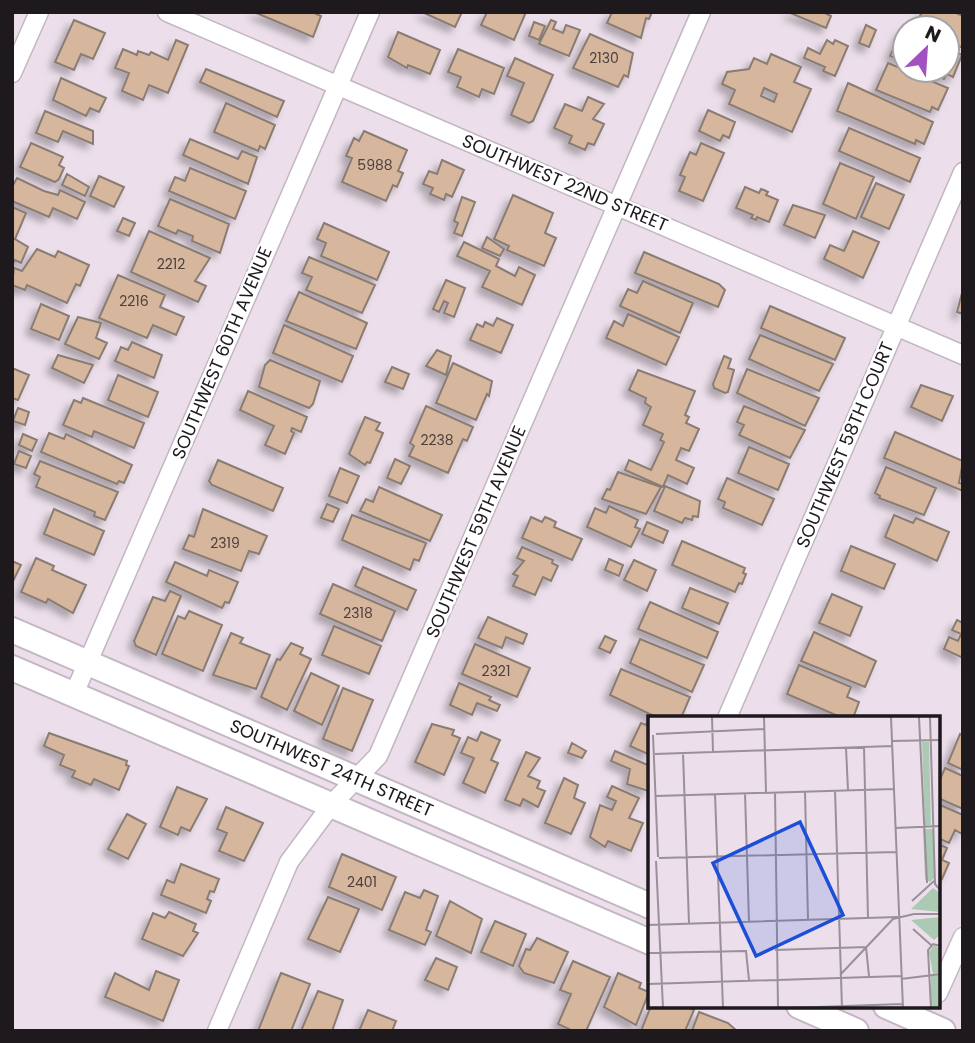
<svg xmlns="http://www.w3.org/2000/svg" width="975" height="1043" font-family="Poppins,sans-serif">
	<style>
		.building { fill: #d7b69e; stroke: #897c73; stroke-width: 2; fill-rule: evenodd; filter: url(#shadow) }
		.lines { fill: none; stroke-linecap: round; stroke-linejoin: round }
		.minor-casing { stroke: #c2b7c2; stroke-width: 21 }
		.secondary-casing { stroke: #c2b7c2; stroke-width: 28 }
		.minor { stroke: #fff; stroke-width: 18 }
		.secondary { stroke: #fff; stroke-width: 24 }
		.labels { text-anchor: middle; stroke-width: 5; stroke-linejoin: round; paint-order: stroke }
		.number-label { font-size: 14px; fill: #4c403d }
		.street-label { font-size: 18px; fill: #1d191d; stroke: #fff }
		.inset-road { fill: none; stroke: #999099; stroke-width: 2 }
		.view { fill: #1d4ed8; fill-opacity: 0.15; stroke: #1d4ed8; stroke-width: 3.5 }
		.inset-edge { fill: none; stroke: #1d191d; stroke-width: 3.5 }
	</style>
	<defs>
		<filter id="shadow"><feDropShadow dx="-5.5" dy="5.5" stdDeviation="3.5" flood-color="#0004"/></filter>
	</defs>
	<rect width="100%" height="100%" fill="#ecdfeb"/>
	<!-- building -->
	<path class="building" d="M 254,12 L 312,12 L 321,16 L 313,37 Z
		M 422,12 L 462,12 L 455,27 Z
		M 487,12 L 526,12 L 514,40 L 481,25 Z
		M 612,12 L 652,12 L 649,19 L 646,18 L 641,38 L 607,23 Z
		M 788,12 L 823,12 L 831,16 L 826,28 Z
		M 922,12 L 954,12 L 963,16 L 963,48 L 947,41 L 947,28 L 926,28 L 929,20 L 920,16 Z
		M 74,20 L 105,33 L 93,59 L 81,54 L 74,70 L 55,62 Z
		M 551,20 L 556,22 L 553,29 L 563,33 L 566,25 L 580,30 L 569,56 L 539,44 Z
		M 534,22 L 545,26 L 539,40 L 529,36 Z
		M 866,25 L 876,30 L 869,47 L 859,43 Z
		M 902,29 L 905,30 L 905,62 L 890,56 Z
		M 398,32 L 440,50 L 430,74 L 408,65 L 407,68 L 388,57 Z
		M 590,34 L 633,53 L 628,77 L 624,75 L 618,87 L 573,68 Z
		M 176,40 L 188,45 L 168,93 L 149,85 L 143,100 L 122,91 L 129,73 L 115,68 L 123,49 L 137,55 L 138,51 L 149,55 L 151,52 L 168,60 Z
		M 827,40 L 833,44 L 835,40 L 848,46 L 835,76 L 823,71 L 825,67 L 804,58 L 808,48 L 820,54 Z
		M 947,48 L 962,55 L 953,77 L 947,74 L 944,79 L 923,70 L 947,70 Z
		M 458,49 L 504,68 L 494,94 L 482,89 L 479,97 L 457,87 L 461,77 L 448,72 Z
		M 771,54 L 801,67 L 794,82 L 811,89 L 792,132 L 729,104 L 735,90 L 722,84 L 727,72 L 749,69 L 754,58 L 767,64 ZM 764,88 L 777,94 L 774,102 L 761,96 Z
		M 515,58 L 553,75 L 533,121 L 529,123 L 511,115 L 524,83 L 507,76 Z
		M 888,63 L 948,88 L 938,110 L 932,107 L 930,112 L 876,90 Z
		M 206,69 L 284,101 L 277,117 L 200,82 Z
		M 61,78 L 106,98 L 99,112 L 90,108 L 86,116 L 53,100 Z
		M 848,83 L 933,122 L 924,144 L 916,140 L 915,144 L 837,111 Z
		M 588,97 L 604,104 L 593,119 L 604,124 L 594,145 L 588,143 L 585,150 L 569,143 L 572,136 L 554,128 L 565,104 L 582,111 Z
		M 226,103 L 275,125 L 265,149 L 260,146 L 258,151 L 214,132 Z
		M 708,110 L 735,122 L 729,138 L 723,135 L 720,141 L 699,131 Z
		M 45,111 L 93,131 L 93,144 L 63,131 L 58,142 L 36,133 Z
		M 849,128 L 920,158 L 910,182 L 839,151 Z
		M 364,131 L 407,150 L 398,171 L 403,173 L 397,187 L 393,185 L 386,201 L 342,182 L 352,158 L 346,156 L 354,138 L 359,141 Z
		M 190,139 L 238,159 L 242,151 L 257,157 L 248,184 L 183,155 Z
		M 31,143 L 63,157 L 59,165 L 64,168 L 59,179 L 55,182 L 20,167 Z
		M 701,143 L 724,153 L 703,201 L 679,191 L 685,177 L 680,175 L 690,152 L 696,155 Z
		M 442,160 L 464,170 L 452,197 L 446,194 L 444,200 L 430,194 L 433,188 L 423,184 L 429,171 L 437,174 Z
		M 840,163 L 874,177 L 856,219 L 823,204 Z
		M 190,168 L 246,191 L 235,219 L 169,191 L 175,177 L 185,181 Z
		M 67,174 L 89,187 L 85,196 L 62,185 Z
		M 99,176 L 124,187 L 114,207 L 90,196 Z
		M 17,178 L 44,191 L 58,195 L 60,190 L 85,202 L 77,219 L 53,208 L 49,217 L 12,201 L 12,187 Z
		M 876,183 L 904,195 L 889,229 L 861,217 Z
		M 745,187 L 759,193 L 761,189 L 764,190 L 768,192 L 766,195 L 778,200 L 769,222 L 757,217 L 756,220 L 751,218 L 753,215 L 736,208 Z
		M 513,195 L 553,213 L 545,233 L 556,238 L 544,266 L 507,250 L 509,246 L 494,239 Z
		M 462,197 L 475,202 L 462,236 L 454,233 L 458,223 L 454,221 Z
		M 170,199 L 229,224 L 220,253 L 192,241 L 193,236 L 178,230 L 176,234 L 158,226 Z
		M 793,205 L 825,215 L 815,238 L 784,225 Z
		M 12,207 L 26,213 L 15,239 L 28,247 L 21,263 L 15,260 L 12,265 Z
		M 123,218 L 135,223 L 129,236 L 117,231 Z
		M 324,223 L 389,252 L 377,280 L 321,256 L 326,243 L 317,239 Z
		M 149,231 L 210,258 L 195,281 L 206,286 L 198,302 L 131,272 Z
		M 853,231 L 879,242 L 863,278 L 824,259 L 830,245 L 844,251 Z
		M 487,237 L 504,249 L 500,256 L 482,248 Z
		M 464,242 L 499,259 L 496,266 L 515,276 L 519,267 L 535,275 L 522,305 L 482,287 L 490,271 L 457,256 Z
		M 37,249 L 55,257 L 58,251 L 89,265 L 80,286 L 76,284 L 67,303 L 27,285 L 25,290 L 12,285 L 14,268 L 22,271 Z
		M 644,252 L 719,284 L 725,290 L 718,307 L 635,273 Z
		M 309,257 L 375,285 L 362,313 L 306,290 L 312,277 L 302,273 Z
		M 118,275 L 165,295 L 160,307 L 184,317 L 176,335 L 153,325 L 147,338 L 99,318 Z
		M 446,280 L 465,288 L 454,317 L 444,313 L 448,303 L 444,301 L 439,312 L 433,309 Z
		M 643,281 L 693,303 L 680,333 L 620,306 L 628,289 L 637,293 Z
		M 963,289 L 963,314 L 957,312 Z
		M 299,292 L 367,323 L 356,349 L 286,321 Z
		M 41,304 L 69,316 L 59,340 L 31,329 Z
		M 770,306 L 845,338 L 835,360 L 761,328 Z
		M 628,314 L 679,337 L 666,365 L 606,338 L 614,321 L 623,326 Z
		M 78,317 L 101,323 L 96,338 L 107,343 L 99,359 L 65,344 Z
		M 497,318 L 513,325 L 501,353 L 470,340 L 477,324 L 483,327 L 485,322 L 493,326 Z
		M 284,325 L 353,356 L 342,382 L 273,353 Z
		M 760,335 L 833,364 L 819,391 L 749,359 Z
		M 132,342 L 162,355 L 154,378 L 115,361 L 121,347 L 128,350 Z
		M 437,350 L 451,356 L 446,375 L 426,366 Z
		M 58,355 L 93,365 L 84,383 L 52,368 Z
		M 724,356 L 731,359 L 728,368 L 734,370 L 728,392 L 725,393 L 714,388 L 713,384 Z
		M 270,360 L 320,381 L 313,404 L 309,408 L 259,387 L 265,365 Z
		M 453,363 L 492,381 L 489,396 L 487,394 L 476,420 L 436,403 Z
		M 392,367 L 409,374 L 403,389 L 385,382 Z
		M 12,368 L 29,375 L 18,400 L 12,398 Z
		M 747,369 L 819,398 L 805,426 L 737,393 Z
		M 638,370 L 695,391 L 685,415 L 689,417 L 686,423 L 699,429 L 689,451 L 681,448 L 676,460 L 694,468 L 687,484 L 668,475 L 663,487 L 625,470 L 629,460 L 651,470 L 664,442 L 660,440 L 663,434 L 643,425 L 651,407 L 645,403 L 646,398 L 629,390 Z
		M 118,375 L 158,392 L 148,417 L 108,400 Z
		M 921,385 L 953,396 L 942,421 L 911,407 Z
		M 248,391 L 307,417 L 301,432 L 292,428 L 291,431 L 294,433 L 285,454 L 265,445 L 274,426 L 240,410 Z
		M 83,398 L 144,423 L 134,448 L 94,431 L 92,437 L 63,425 L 74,400 L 81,403 Z
		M 426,406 L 473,427 L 467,441 L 463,439 L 448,473 L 409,456 L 414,446 L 410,443 Z
		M 744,406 L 805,430 L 790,458 L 739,435 L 744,425 L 737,422 Z
		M 18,408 L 29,412 L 25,425 L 13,421 Z
		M 365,417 L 380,423 L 376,430 L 383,433 L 370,463 L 367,462 L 365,465 L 349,454 Z
		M 895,432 L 963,461 L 959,483 L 963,484 L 963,491 L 884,458 Z
		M 49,433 L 64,439 L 66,434 L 132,465 L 124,483 L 119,481 L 117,484 L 41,452 Z
		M 23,434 L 37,440 L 32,451 L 19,445 Z
		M 749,447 L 789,464 L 778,490 L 738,473 Z
		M 19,451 L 31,456 L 26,468 L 14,464 Z
		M 395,459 L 410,466 L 401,484 L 387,478 Z
		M 218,460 L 283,488 L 273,511 L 212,485 L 209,481 Z
		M 40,461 L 118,492 L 105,520 L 94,516 L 95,512 L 36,487 L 40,477 L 34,474 Z
		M 886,467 L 936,488 L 924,515 L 879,498 L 880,496 L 875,493 Z
		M 340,468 L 359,476 L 347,503 L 329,496 Z
		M 618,472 L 661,487 L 646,514 L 602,499 L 607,489 L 610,490 Z
		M 727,478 L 774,499 L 762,525 L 723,508 L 725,502 L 718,499 Z
		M 665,486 L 700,501 L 698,517 L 693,516 L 692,520 L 685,518 L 682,523 L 654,511 Z
		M 379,487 L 442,515 L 430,541 L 360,511 L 366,499 L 373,502 Z
		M 327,504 L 339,509 L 333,522 L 321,518 Z
		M 609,506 L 638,520 L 635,527 L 640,529 L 631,547 L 587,527 L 595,508 L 606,513 Z
		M 54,509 L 104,531 L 94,555 L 44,534 Z
		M 203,509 L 267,536 L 259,554 L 249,551 L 241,571 L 183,549 L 189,535 L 194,537 Z
		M 352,515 L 426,543 L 419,561 L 414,559 L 410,570 L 342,540 Z
		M 894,515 L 913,523 L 916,518 L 949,532 L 937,561 L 885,537 Z
		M 531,517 L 542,522 L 545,517 L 550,519 L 556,522 L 554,527 L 582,539 L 572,560 L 522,538 Z
		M 647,522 L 668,531 L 663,543 L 642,534 Z
		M 682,541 L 745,568 L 743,573 L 746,574 L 742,584 L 739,583 L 735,592 L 672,565 Z
		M 851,546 L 895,564 L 884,589 L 841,571 Z
		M 522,547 L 553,560 L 552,563 L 558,566 L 551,581 L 543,577 L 535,595 L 513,586 L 518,576 L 513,574 L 524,561 L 517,558 Z
		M 36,558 L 54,566 L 52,570 L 86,585 L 73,613 L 48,599 L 46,603 L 21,592 Z
		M 609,559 L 623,565 L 619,576 L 605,570 Z
		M 634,560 L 656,570 L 647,591 L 624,580 Z
		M 12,561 L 21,565 L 12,583 Z
		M 175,562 L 207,576 L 209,570 L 238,582 L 229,603 L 225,602 L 222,608 L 166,582 Z
		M 363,567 L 416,590 L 407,610 L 355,586 Z
		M 333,584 L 395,611 L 382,641 L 320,614 Z
		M 690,588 L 728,603 L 719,624 L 682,608 Z
		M 170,591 L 181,596 L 156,655 L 136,646 L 134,641 L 153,597 L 165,601 Z
		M 832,594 L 862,607 L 850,636 L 819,623 Z
		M 650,602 L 718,632 L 707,658 L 638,629 Z
		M 189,611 L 222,625 L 203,671 L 162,654 L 178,616 L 185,619 Z
		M 488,617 L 527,634 L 523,644 L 506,637 L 502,648 L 478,638 Z
		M 957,620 L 963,623 L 963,658 L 944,649 L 949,637 L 958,641 L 961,634 L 952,630 Z
		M 334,626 L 381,646 L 369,674 L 322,655 Z
		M 814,632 L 876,661 L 865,687 L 801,661 Z
		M 231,633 L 243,638 L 240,643 L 270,655 L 256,689 L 213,675 Z
		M 605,636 L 616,641 L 610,653 L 599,648 Z
		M 640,639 L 704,665 L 692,692 L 630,663 Z
		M 291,643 L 303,648 L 300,654 L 311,659 L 287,710 L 261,697 L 277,659 L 280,660 Z
		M 475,644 L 530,668 L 517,697 L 462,674 Z
		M 799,665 L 851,687 L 847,697 L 859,702 L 853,718 L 838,716 L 787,694 Z
		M 621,669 L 690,697 L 681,718 L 658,718 L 610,695 Z
		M 311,673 L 339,686 L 322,725 L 294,711 Z
		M 459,683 L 491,697 L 489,700 L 500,705 L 497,711 L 477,703 L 472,715 L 450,705 Z
		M 343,688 L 373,700 L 352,751 L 323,739 Z
		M 649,719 L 650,720 L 650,755 L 630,746 L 641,723 L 646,725 Z
		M 432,724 L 454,730 L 452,735 L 460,738 L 444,775 L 415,762 Z
		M 481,732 L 500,740 L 491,760 L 498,763 L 485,793 L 463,783 L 474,758 L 461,753 L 468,737 L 477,741 Z
		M 49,733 L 127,761 L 126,765 L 129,766 L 119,790 L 94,779 L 91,785 L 72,777 L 75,771 L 60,765 L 64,755 L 44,746 Z
		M 960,734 L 963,736 L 963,770 L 948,763 Z
		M 572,743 L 586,751 L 582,758 L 568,753 Z
		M 615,751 L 650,766 L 648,791 L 627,784 L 630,769 L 611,761 Z
		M 526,752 L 540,758 L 528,776 L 540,781 L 537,788 L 545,791 L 538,807 L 523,799 L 520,806 L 505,800 Z
		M 945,768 L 963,776 L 963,809 L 938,798 L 938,784 Z
		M 564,778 L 578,785 L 574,798 L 585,803 L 571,834 L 545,823 Z
		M 612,786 L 639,798 L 629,818 L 643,823 L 631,851 L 608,841 L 605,847 L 590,837 L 600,805 L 612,810 L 616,801 L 607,797 Z
		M 177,787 L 207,799 L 190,831 L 181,827 L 178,835 L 160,827 Z
		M 938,804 L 963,815 L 962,834 L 955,830 L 949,843 L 938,838 Z
		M 226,807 L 263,823 L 244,861 L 219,851 L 227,833 L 217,829 Z
		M 127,814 L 146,824 L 128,859 L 108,849 Z
		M 938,844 L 947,848 L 942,860 L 949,863 L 942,879 L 938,877 Z
		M 342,854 L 396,877 L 382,910 L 329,887 Z
		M 181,864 L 219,879 L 214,892 L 210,891 L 207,899 L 211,901 L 206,913 L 161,895 L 167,880 L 174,883 Z
		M 424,890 L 438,896 L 426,930 L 431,932 L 425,945 L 389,930 L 405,892 L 420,898 Z
		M 328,897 L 359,909 L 340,952 L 308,939 Z
		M 450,901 L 482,919 L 471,953 L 436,936 Z
		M 169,912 L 196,924 L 193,931 L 198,933 L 183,956 L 142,939 L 153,913 L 165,918 Z
		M 495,921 L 526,934 L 513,966 L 481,952 Z
		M 537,938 L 568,952 L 554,983 L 524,973 L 519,966 L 526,949 L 530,950 Z
		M 436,958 L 457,967 L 448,990 L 425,980 Z
		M 573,961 L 610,977 L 586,1031 L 573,1031 L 558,1024 L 571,994 L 560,990 Z
		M 156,971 L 179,980 L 163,1021 L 105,997 L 115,973 L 149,990 Z
		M 281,973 L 310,984 L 291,1031 L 258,1031 Z
		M 618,973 L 641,983 L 639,988 L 649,992 L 636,1025 L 604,1007 Z
		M 318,991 L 343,1000 L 332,1031 L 301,1031 Z
		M 651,1006 L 685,1006 L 694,1010 L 685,1031 L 641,1031 Z
		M 368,1010 L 396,1021 L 392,1031 L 359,1031 Z
		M 699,1012 L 728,1023 L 737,1031 L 692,1031 Z"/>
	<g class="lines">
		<defs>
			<path id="minor" d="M 167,12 L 963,355
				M 12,73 L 39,12
				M 74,694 L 370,12
				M 727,718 L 963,172
				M 938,993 L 963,937
				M 217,1031 L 289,862 L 332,804 L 378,756 L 701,12"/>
			<g id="secondary">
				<path id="s1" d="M 12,630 L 650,906"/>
				<path d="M 12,668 L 650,942"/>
				<path d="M 799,1006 L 856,1031"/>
				<path d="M 886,1006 L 943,1031"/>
			</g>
		</defs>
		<!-- minor casing -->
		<use href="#minor" class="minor-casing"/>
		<!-- secondary casing -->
		<use href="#secondary" class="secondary-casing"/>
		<!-- minor -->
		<use href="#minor" class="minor"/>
		<!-- secondary -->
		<use href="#secondary" class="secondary"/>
	</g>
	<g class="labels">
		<!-- number labels -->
		<g class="number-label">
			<text x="604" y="63">2130</text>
			<text x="375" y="170">5988</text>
			<text x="171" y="269">2212</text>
			<text x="134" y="306">2216</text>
			<text x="437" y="445">2238</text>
			<text x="225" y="548">2319</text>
			<text x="358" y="618">2318</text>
			<text x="496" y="676">2321</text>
			<text x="362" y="887">2401</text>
		</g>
		<!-- street labels -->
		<g class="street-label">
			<text transform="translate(565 183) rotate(23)" y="6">SOUTHWEST 22ND STREET</text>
			<text transform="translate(222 353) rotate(-67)" y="6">SOUTHWEST 60TH AVENUE</text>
			<text transform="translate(845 445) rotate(-67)" y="6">SOUTHWEST 58TH COURT</text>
			<text transform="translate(476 532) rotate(-67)" y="6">SOUTHWEST 59TH AVENUE</text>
			<text dy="6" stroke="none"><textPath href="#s1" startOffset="348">SOUTHWEST 24TH STREET</textPath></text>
		</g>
	</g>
	<!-- overview -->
	<g transform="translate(648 716)">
		<rect width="292" height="292" fill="#ecdfeb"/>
		<path d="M 274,26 L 281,26 L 283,109 L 277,110 ZM 275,113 L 285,113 L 286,162 L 282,166 L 277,163 ZM 285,172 L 292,177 L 292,196 L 263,193 ZM 292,201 L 292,219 L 286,224 L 263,204 ZM 286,229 L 292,232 L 293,257 L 285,258 L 281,236 ZM 292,259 L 292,292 L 283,292 L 283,260 Z" fill="#acc9b4"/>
		<path class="inset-road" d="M 64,1 L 65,36M 116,1 L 118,76M 243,1 L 255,292M 271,1 L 279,167M 282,1 L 287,168 L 293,175M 8,18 L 116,13M 5,19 L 10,141M 244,25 L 293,24M 216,31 L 220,202M 198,32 L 200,74M 35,37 L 41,207M 7,38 L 244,30M 187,74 L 194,292M 157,75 L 160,204M 127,76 L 130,292M 97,77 L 101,206M 67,78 L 75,292M 8,80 L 246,73M 247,112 L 293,110M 11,142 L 248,136M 8,145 L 15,292M 264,185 L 286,165M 266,198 L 293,198M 0,209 L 250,201M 265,213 L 283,229M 127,234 L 218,231 L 221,260M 0,237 L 98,235 L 101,264M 192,259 L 245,203 L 266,198M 253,263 L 293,258M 0,268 L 253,260M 141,292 L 254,288M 283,292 L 280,234 L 285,228 L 293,230"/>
		<path class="view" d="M 152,106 L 195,199 L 108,240 L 65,147 Z"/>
		<rect width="292" height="292" class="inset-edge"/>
	</g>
	<!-- border -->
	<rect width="975" height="1043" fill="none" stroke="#1d191d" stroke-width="28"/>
	<!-- north arrow -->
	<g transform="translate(926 49) rotate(25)"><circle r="33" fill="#ffffff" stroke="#a5a3a5" stroke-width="2"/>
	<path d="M0-5L12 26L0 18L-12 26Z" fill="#a251c1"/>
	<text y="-10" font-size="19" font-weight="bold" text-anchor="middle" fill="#1d191d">N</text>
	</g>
</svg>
